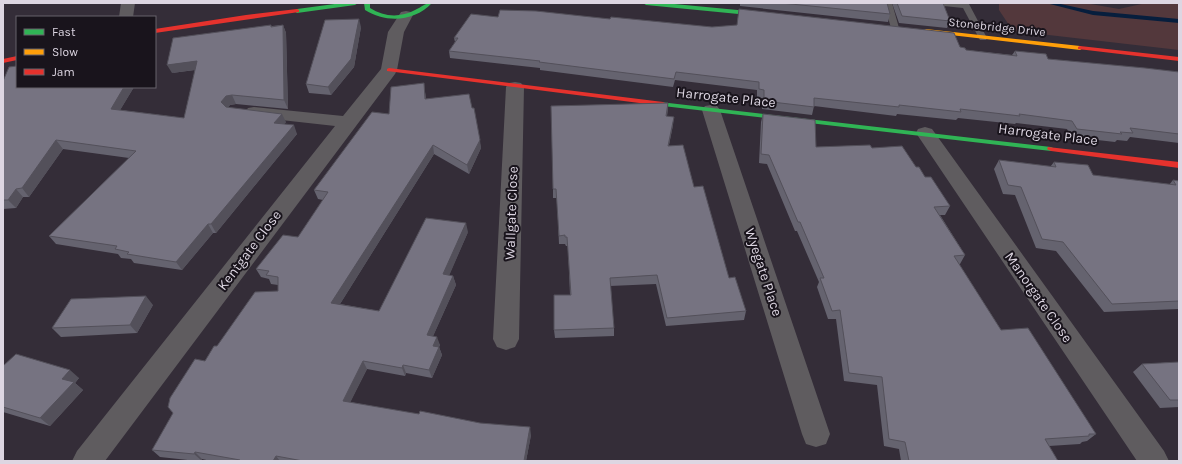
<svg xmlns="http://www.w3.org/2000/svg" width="1182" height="464" font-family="Karla,sans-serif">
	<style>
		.green { fill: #53383c }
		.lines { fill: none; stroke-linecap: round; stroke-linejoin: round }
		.stream { fill: #071e3d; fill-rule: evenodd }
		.lane { fill: #5f5c5f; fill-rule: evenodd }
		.street { fill: #5f5c5f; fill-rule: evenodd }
		.fast { fill: #30b455; fill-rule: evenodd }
		.slow { fill: #ff9f0a; fill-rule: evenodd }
		.jam { fill: #e5322d; fill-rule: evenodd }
		.wall { fill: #65636f }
		.shaded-wall { fill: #53505a }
		.building { fill: #767381; stroke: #53505a }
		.labels { text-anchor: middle; stroke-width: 4; stroke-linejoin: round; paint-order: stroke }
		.far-street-label { font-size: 12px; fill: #ddd6e2; stroke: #19141c }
		.street-label { font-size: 14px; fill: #ddd6e2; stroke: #19141c }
	</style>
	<rect width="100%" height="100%" fill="#342d38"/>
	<!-- green -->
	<path class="green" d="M 999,3 L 1085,3 L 1119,9 L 1146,3 L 1179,3 L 1179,50 L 1013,31 L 999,10 Z"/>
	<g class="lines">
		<!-- stream -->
		<path class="stream" d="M 1046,3 L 1056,3 L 1093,11 L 1179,19 L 1179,23 L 1093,15 Z"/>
		<!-- lane -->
		<path class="lane" d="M 884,3 L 892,3 L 899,28 L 898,30 L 892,30 L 891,28 Z
			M 930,3 L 969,4 L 987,38 L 986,40 L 980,40 L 963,8 L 934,5 Z"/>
		<!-- street -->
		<path class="street" d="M 121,3 L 135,3 L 133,17 L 119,17 Z
			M 406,11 L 411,12 L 413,15 L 404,32 L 397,70 L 395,74 L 105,461 L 72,461 L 77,451 L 335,126 L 254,117 L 248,116 L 245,112 L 248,108 L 254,107 L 343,116 L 381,69 L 388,32 L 401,12 Z
			M 515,82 L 521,83 L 524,87 L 519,339 L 515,347 L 506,350 L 497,347 L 493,339 L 506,87 L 509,83 Z
			M 711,105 L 717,106 L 720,110 L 830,434 L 826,444 L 816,447 L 806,444 L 802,434 L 702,110 L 705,106 Z
			M 925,127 L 932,129 L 1164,451 L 1169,461 L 1137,461 L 916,133 L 918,129 Z"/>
		<!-- fast -->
		<path class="fast" d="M 342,3 L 358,3 L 355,5 L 297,13 L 294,11 L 297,9 Z
			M 364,3 L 370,3 L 370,8 C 384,17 400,18 415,10 C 422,7 424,3 432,3 C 414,22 386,23 365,10 Z
			M 643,3 L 664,3 L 768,13 L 771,15 L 768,17 L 646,5 Z
			M 660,102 L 1051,147 L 1055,149 L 1051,151 L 663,106 L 660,106 Z"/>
		<!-- slow -->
		<path class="slow" d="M 926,29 L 1080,46 L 1083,48 L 1080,50 L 924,32 L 924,30 Z"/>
		<!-- jam -->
		<path class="jam" d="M 297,9 L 299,10 L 299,12 L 155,33 L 155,29 L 246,15 Z
			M 1080,46 L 1179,57 L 1179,61 L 1078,49 L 1078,47 Z
			M 17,56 L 17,60 L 3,63 L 3,59 Z
			M 389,68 L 663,102 L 667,104 L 663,106 L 387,71 L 387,69 Z
			M 1048,147 L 1179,162 L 1179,168 L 1051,151 L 1047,149 Z"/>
	</g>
	<!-- wall -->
	<path class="wall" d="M 740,3 L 887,3 L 890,14 L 888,22 L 740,6 Z
		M 892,3 L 943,3 L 950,21 L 947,28 L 899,23 Z
		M 498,17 L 610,19 L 960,47 L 966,50 L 1012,55 L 1015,51 L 1048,59 L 1179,72 L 1179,143 L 1130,137 L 1127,141 L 1117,140 L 1115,142 L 1071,137 L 1067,129 L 1016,123 L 1015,124 L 958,118 L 956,120 L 897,114 L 896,116 L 814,106 L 812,115 L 762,109 L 762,98 L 757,98 L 757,90 L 675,80 L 673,87 L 540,70 L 540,68 L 450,58 L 449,51 L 455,42 L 454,38 Z
		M 283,25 L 286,33 L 288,109 L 236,104 L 230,105 L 228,107 L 286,122 L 284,124 L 297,134 L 216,233 L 213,233 L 182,270 L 134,263 L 131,259 L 121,258 L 118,254 L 56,244 L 49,236 L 129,158 L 63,149 L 29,197 L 23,197 L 16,208 L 3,209 L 3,81 L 17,87 L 134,87 L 120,110 L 184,118 L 195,70 L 172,73 L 272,26 Z
		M 361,27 L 354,67 L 331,95 L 309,93 L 306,84 Z
		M 425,92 L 426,99 L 472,108 L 481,148 L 469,174 L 434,154 L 340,304 L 379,311 L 468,232 L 449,275 L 453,276 L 456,285 L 433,336 L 440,345 L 439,347 L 442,355 L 432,378 L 406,373 L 405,376 L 367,369 L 350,402 L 531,435 L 526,461 L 211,461 L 202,459 L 202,461 L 197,461 L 160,457 L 152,450 L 205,361 L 217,346 L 278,291 L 278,285 L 271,284 L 269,279 L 261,277 L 256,269 L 298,237 L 323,200 L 318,199 L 314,190 L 389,114 Z
		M 668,103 L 667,116 L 673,125 L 669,145 L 694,187 L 729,278 L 746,311 L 744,320 L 666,326 L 656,284 L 610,286 L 614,328 L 614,336 L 555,338 L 554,330 L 570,295 L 568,246 L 566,246 L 565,244 L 559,244 L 557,198 L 553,198 L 553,189 Z
		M 763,114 L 816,147 L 872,148 L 916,167 L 925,177 L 950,206 L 945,215 L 940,215 L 965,255 L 960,264 L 959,264 L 1001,330 L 1096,434 L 1087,441 L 1082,442 L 1080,444 L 1049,446 L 1058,461 L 901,461 L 899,449 L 884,446 L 877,385 L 844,381 L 836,319 L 828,319 L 817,287 L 819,282 L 797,231 L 795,231 L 767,164 L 759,163 L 761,122 Z
		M 999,160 L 1050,167 L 1054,162 L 1093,175 L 1169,185 L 1173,180 L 1179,181 L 1179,309 L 1104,312 L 1056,251 L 1036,248 L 1015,195 L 1003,194 L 994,169 Z
		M 153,305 L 137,333 L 61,337 L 52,328 Z
		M 1179,362 L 1179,407 L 1160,408 L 1133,372 L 1142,364 Z
		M 3,366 L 79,378 L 75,383 L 83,390 L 50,426 L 3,412 Z"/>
	<!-- shaded-wall -->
	<path class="shaded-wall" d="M 359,19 L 361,27 L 354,67 L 331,95 L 328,87 Z
		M 283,25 L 286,33 L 288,109 L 284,100 Z
		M 197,61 L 201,69 L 172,73 L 167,65 Z
		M 424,83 L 425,92 L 427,108 L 425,99 Z
		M 124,87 L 134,87 L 116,117 L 111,109 Z
		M 232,95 L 236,104 L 230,105 L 226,110 L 221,102 L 226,96 Z
		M 668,103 L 668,111 L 665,124 L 666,116 Z
		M 282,114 L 286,122 L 277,131 L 274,123 Z
		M 674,117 L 673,125 L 667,154 L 668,146 Z
		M 294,125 L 297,134 L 216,233 L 211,224 Z
		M 56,140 L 63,149 L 29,197 L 22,188 Z
		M 480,140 L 481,148 L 469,174 L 467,165 Z
		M 433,145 L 434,154 L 335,312 L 331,303 Z
		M 16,189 L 23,197 L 16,208 L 8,200 Z
		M 466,223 L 468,232 L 446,283 L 443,274 Z
		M 208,224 L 213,233 L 182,270 L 176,262 Z
		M 453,276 L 456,285 L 430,343 L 427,335 Z
		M 146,296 L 153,305 L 137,333 L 130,325 Z
		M 437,337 L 440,345 L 436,354 L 433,346 Z
		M 439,347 L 442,355 L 432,378 L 429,370 Z
		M 363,361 L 367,369 L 347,409 L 343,401 Z
		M 403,365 L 406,373 L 405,376 L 402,368 Z
		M 70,370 L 79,378 L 75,383 L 83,390 L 50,426 L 40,418 L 62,379 Z
		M 530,427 L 531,435 L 526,461 L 524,461 Z
		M 195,452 L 202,459 L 202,461 L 194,454 Z
		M 276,456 L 280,461 L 273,461 Z"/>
	<!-- building -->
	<path class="building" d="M 781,3 L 887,3 L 890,14 Z
		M 897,3 L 943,3 L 950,21 L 902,16 Z
		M 739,9 L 954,33 L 960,47 L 965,48 L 966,50 L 1017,56 L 1015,51 L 1046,54 L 1048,59 L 1145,68 L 1179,72 L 1179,134 L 1130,128 L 1133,133 L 1120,132 L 1122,134 L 1077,129 L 1072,121 L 1019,114 L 1020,116 L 960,109 L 961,112 L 899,105 L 899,107 L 814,98 L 814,107 L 764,101 L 764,90 L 759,89 L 759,82 L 676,72 L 674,79 L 539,62 L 540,61 L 449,51 L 458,38 L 454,38 L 471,14 L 498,17 L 500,10 L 536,11 L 610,19 L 611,17 L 712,27 L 737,25 Z
		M 359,19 L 351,59 L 328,87 L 306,84 L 325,20 Z
		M 271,25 L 271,27 L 283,25 L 284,100 L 232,95 L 226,96 L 221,102 L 226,107 L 282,114 L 274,123 L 294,125 L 211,224 L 208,224 L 176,262 L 127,254 L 129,252 L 115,249 L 117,246 L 49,236 L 136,151 L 56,140 L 22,188 L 16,189 L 8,200 L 3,200 L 3,81 L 9,67 L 17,66 L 17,87 L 124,87 L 111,109 L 184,118 L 197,61 L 167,65 L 173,38 Z
		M 424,83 L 425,99 L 469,94 L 472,108 L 474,108 L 480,140 L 467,165 L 433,145 L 331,303 L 379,311 L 426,218 L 466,223 L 443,274 L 453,276 L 427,335 L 437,337 L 433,346 L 439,347 L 429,370 L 403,365 L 402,368 L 363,361 L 343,401 L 419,414 L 420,411 L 480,423 L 530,427 L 524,461 L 303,461 L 276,456 L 273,461 L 240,461 L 240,460 L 195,452 L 194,454 L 152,450 L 173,413 L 168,407 L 170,398 L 195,359 L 205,361 L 214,346 L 217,346 L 255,292 L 278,291 L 278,277 L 266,275 L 269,271 L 256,269 L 283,235 L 298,237 L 328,192 L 314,190 L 372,112 L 389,114 L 391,87 Z
		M 668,103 L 666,116 L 674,117 L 668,146 L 683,145 L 694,187 L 703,186 L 729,278 L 735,277 L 746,311 L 667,318 L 657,275 L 610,278 L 614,328 L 554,330 L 554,295 L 571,295 L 567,237 L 565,237 L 565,235 L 559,236 L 556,189 L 553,189 L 551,106 Z
		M 763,114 L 815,120 L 816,147 L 870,145 L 872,148 L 902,146 L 916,167 L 919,167 L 925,177 L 931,177 L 950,206 L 934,207 L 965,255 L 954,256 L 1001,330 L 1028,328 L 1096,434 L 1089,434 L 1089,436 L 1045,439 L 1058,461 L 909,461 L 905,442 L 889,439 L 882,377 L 849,373 L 840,310 L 832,311 L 820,278 L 824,278 L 800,222 L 798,222 L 769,155 L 761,154 Z
		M 999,160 L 1056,167 L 1054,162 L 1088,165 L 1093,175 L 1176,185 L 1173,180 L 1179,181 L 1179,301 L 1112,304 L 1063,242 L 1042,239 L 1021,187 L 1008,185 Z
		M 146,296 L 130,325 L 52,328 L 71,299 Z
		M 16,354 L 70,370 L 62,379 L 74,382 L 40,418 L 3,407 L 3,366 Z
		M 1179,362 L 1179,400 L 1170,400 L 1142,364 Z"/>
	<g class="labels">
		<!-- far-street labels -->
		<g class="far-street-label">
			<text transform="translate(997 27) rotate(6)" y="4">Stonebridge Drive</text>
		</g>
		<!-- street labels -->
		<g class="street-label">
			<text transform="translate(726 97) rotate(6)" y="5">Harrogate Place</text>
			<text transform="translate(1048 134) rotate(7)" y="5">Harrogate Place</text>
			<text transform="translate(511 213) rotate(-88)" y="5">Wallgate Close</text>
			<text transform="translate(249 250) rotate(-53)" y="5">Kentgate Close</text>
			<text transform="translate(764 272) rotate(72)" y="5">Wyegate Place</text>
			<text transform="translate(1039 297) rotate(55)" y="5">Manorgate Close</text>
		</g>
	</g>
	<!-- border -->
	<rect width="1182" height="464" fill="none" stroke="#ddd6e2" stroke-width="8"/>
	<!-- legend -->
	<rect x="16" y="16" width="140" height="72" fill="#19141c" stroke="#67626b"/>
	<rect x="24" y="29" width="20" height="6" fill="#30b455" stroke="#67626b"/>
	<text x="52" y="36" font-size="12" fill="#ddd6e2">Fast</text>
	<rect x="24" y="49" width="20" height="6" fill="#ff9f0a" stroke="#67626b"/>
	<text x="52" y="56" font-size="12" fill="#ddd6e2">Slow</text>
	<rect x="24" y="69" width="20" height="6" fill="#e5322d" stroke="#67626b"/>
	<text x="52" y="76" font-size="12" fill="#ddd6e2">Jam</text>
</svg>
